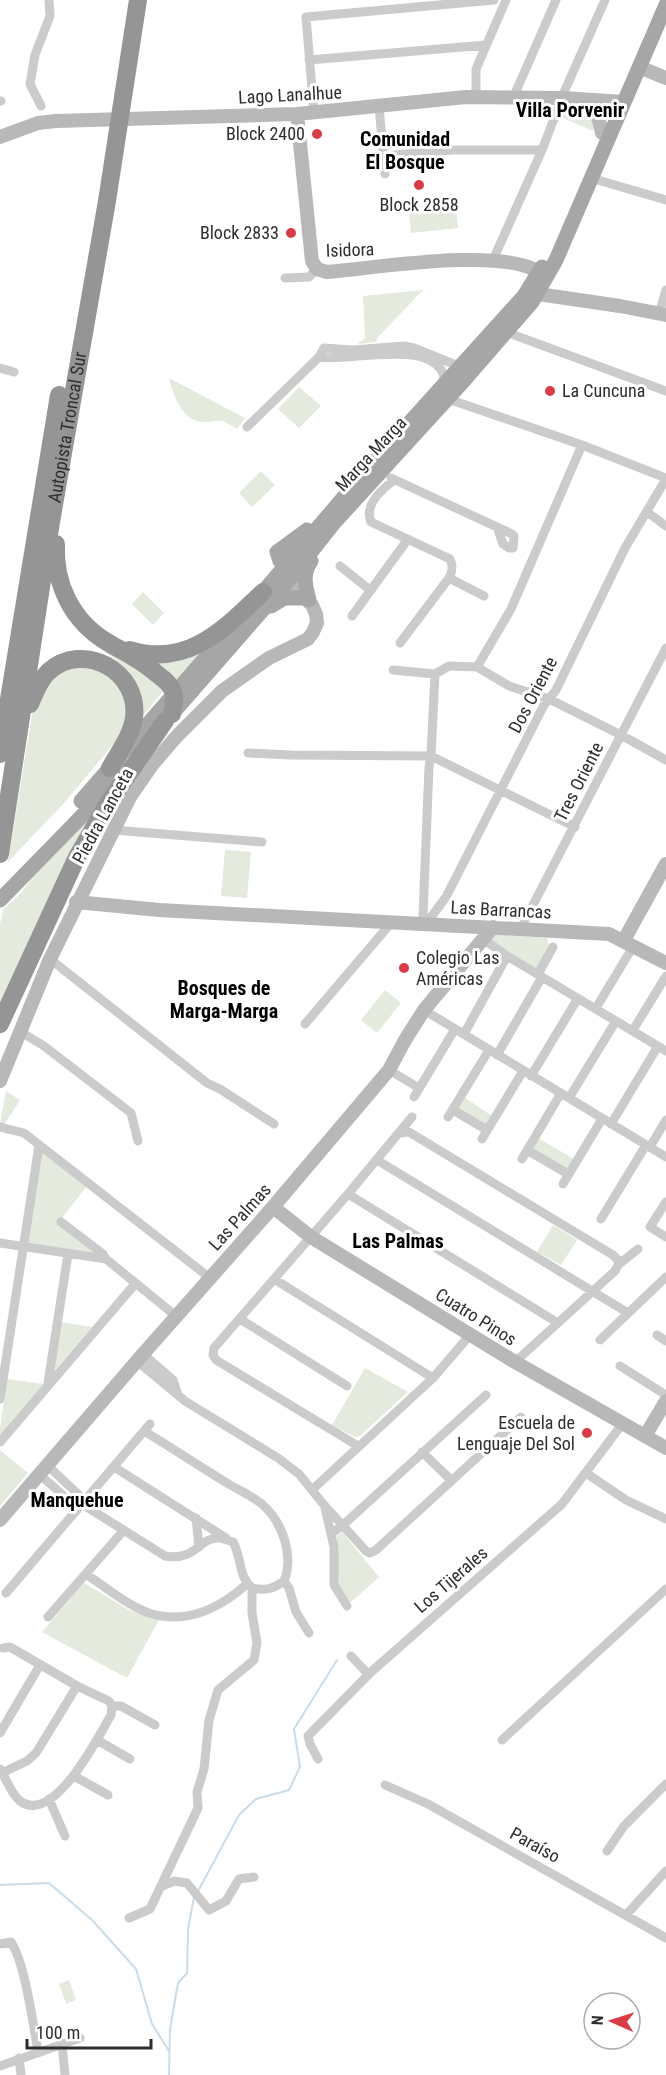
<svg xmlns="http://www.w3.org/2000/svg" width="666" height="2075" font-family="'Roboto Condensed',sans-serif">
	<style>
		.green { fill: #e4eadd }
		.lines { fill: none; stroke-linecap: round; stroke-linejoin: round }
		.stream { stroke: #cadce9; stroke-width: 2 }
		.street { stroke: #cbcbcb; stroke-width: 9 }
		.secondary { stroke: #b8b8b8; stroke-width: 14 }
		.primary { stroke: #a6a6a6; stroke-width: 15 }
		.highway { stroke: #959595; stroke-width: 18 }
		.poi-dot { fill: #d83d45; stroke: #fff; stroke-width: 2 }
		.labels { text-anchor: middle; stroke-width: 6; stroke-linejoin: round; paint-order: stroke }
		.street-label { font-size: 18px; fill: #2e2e2e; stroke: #fff }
		.poi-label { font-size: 18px; fill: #2e2e2e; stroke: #fff; text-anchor: end }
		.neighbourhood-label { font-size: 20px; font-weight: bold; fill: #000; stroke: #fff }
	</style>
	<rect width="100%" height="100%" fill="#fff"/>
	<!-- green -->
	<path class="green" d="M 565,106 L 585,107 L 595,122 L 593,131 L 561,117 Z
		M 456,208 L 458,228 L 411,233 L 409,212 Z
		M 423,290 L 379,336 L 376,342 L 358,344 L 365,338 L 363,296 Z
		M 169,378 L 245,418 L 237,429 C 215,414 218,425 197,421 C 181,417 172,392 169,378 Z
		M 299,387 L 321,406 L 299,428 L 278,409 Z
		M 261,471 L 275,485 L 252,507 L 239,493 Z
		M 143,592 L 164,613 L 153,625 L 132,604 Z
		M 210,646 L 177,684 L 159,666 L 156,660 Z
		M 105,652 L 119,652 L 139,664 L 163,691 L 141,718 C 141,683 133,671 105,652 Z
		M 80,663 L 100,667 L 126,694 L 127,712 L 117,740 L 64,803 L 8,862 L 32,715 L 44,687 L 60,671 Z
		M 106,798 L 0,1011 L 0,924 L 3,910 L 20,894 L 44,862 Z
		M 225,850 L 251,852 L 247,898 L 221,896 Z
		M 494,935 L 547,938 L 549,946 L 536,970 L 490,941 Z
		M 385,990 L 401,1003 L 377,1033 L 361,1020 Z
		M 6,1091 L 20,1100 L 4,1125 L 0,1124 Z
		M 464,1097 L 492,1116 L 485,1129 L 454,1110 Z
		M 538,1138 L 574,1159 L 567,1171 L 531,1149 Z
		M 41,1152 L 87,1186 L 58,1223 L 97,1253 L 28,1243 Z
		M 553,1225 L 577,1240 L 561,1265 L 537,1252 Z
		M 61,1322 L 92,1327 L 54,1371 Z
		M 365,1368 L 408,1392 L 360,1436 L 355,1437 L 332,1425 Z
		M 7,1379 L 44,1384 L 0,1437 L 0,1429 Z
		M 0,1450 L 28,1473 L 0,1506 Z
		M 342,1532 L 379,1577 L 350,1603 L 341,1591 L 338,1581 L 337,1536 Z
		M 84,1583 L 129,1610 L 159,1620 L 127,1678 L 42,1632 Z
		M 69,1980 L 76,2000 L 66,2004 L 59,1984 Z"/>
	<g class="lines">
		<!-- stream -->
		<path class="stream" d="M 0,1885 L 49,1883 L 92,1920 L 136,1969 L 152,2024 L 169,2051
			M 197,1893 L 239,1815 L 256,1799 L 289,1790 L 300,1767 L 294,1729 L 337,1660
			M 169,2075 L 170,2029 L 178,1983 L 187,1973 L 188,1929 L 194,1897"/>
		<!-- street -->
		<path class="street" d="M 309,60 L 486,45
			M 476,97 L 476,69 L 506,0
			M 513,98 L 556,0
			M 0,101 L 1,101
			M 41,106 L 30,84 L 35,55 L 50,16 L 49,0
			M 379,106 L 385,174
			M 314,113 L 306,17 L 494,0
			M 383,156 L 453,150 L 542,150
			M 591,178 L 666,200
			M 493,260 L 542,150 L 565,90 L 605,0
			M 285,278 L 309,277 L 317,269
			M 659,314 L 666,290
			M 506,332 L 666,391
			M 319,357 C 348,363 444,334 445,384
			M 0,368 L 14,372
			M 448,399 L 582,445 L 666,478
			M 247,427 L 319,357 L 324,348 L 353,350 L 404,346 L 414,348 L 461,367 L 462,370
			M 391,478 L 512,534 L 514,536 L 513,548 L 509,548 L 503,544 L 497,527
			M 393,481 C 381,490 364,506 371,522 L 450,559 C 453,566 453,571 449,578 L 400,643
			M 647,512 L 666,526
			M 340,566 L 370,590
			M 449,578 L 484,596
			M 352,616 L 408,539
			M 477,667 L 511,609 L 582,445
			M 393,670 L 435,674 L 449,666 L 477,667 L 509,686 L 549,699 L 621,735 L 666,760
			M 248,753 L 290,755 L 431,756 L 575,827
			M 113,830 L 262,842
			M 426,924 L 446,897 L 544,705 L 556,690 L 625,548 L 666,479
			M 426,924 L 423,915 L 429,767 L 431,756 L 435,674
			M 520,930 L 666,648
			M 483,939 L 507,956 L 666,1051
			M 50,959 L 207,1083 L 220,1089 L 274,1124
			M 538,974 L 553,947
			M 596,1008 L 634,945
			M 424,1010 L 666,1157
			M 305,1024 L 391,923
			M 633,1030 L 666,976
			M 21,1032 L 44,1046 L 131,1113 L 138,1141
			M 464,1034 L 507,956
			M 497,1055 L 542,977
			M 389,1070 L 419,1088
			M 531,1076 L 578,998
			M 414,1097 L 455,1029
			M 569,1098 L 616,1021
			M 453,1110 L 487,1130
			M 448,1117 L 489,1050
			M 611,1124 L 658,1046
			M 0,1127 L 24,1133 L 210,1278
			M 400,1133 L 409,1132 L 613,1255 L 618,1260 L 618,1265
			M 482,1139 L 523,1071
			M 650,1147 L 666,1120
			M 527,1150 L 568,1174
			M 522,1159 L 561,1093
			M 377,1160 L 628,1313
			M 563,1184 L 602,1119
			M 348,1194 L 558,1323
			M 666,1202 L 650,1227 L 666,1237
			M 601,1219 L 646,1145
			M 61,1222 L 103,1254 L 106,1259
			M 0,1243 L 106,1259 L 176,1316
			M 274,1279 L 433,1378
			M 240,1319 L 347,1386
			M 657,1335 L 666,1341
			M 600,1340 L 666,1277
			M 143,1354 L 173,1380 L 178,1395
			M 137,1361 L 185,1401 L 278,1458 L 299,1474 L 324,1505 L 366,1551 L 370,1553 L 376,1550 L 521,1417
			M 515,1362 L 615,1271 L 618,1265 L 638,1249
			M 620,1366 L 666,1395
			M 48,1383 L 68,1254
			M 0,1399 L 39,1145
			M 150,1424 L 144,1431 C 172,1448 199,1466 227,1483 C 238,1490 253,1496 263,1505 C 283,1523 294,1556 284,1581
			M 0,1442 L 135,1284
			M 358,1446 L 216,1360 L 213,1355 L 214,1348 L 348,1194 L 412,1117
			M 422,1452 L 451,1480
			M 47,1465 L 81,1497 L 82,1504
			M 114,1467 L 226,1538
			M 586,1473 L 626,1500 L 666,1519
			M 39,1474 L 74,1505 L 82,1504 L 165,1556 C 197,1561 199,1537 219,1538 C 223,1538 229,1541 233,1542 C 242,1558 238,1576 252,1588 C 265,1591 273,1589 284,1581
			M 313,1489 L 433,1378 L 470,1335
			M 325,1508 L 334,1547 L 334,1585 L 347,1606
			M 196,1518 L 199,1547
			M 331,1534 L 343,1525 L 486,1395
			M 86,1574 C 105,1587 127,1605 149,1613 C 186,1625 220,1608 247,1584
			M 284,1581 L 289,1588 L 296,1612 L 309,1633
			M 6,1593 L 144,1431
			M 48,1617 L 124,1530
			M 3,1648 L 10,1647 L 77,1686 L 109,1701 L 112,1706
			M 351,1656 L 368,1674
			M 112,1706 L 121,1706 L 155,1725
			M 0,1733 L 40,1665
			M 97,1740 L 130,1759
			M 502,1740 L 666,1589
			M 318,1759 L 310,1744 L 308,1736 L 371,1672 L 562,1504 L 623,1423
			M 0,1769 C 6,1778 11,1794 20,1801 C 54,1826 98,1737 111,1715 L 112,1706
			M 2,1773 L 27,1761 L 36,1753 L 77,1686
			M 74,1776 L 108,1795
			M 385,1785 L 428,1804 L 666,1938
			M 49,1799 L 65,1836
			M 607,1851 L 624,1826 L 666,1784
			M 161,1887 L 174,1881 L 187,1883 L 209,1910 L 226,1901 L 239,1879 L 254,1877
			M 626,1915 L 666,1871
			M 129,1918 L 150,1909 L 198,1808 L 197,1792 L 204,1769 L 209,1720 L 218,1690 L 254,1660 L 257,1643 L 252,1613 L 252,1588
			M 0,1944 L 11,1942 C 25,1963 33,2024 38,2051
			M 62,2044 L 65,2075
			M 19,2058 L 21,2075
			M 0,2066 L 80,2038"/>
		<!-- secondary -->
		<path class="secondary" d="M 639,67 L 666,78
			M 584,100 C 596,110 599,118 602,133
			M 297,114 L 312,261 L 317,269 L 327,272 C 375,268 500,247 539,272
			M 0,137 L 38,123 L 56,121 L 297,114 L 466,97 L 563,98 L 624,102
			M 538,294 L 620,306 L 666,315
			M 76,902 L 159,910 L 609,934 L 666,963
			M 624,940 L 666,864
			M 0,1081 L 50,959 L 130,797 L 152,765 L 177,736 L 222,691 L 269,658 L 308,639 L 313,632 L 317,623 L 316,614 L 312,605 L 281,574
			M 273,1207 L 311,1237 L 515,1362 L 666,1448
			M 645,1436 L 666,1401
			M 0,1520 L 143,1354 L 273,1207 L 389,1070 L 405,1040 L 424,1010 L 493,927"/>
		<!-- primary -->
		<path class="primary" d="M 292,570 L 280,561 L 277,552 L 307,530
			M 257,599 L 373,463 L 524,296 L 542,267
			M 309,600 C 305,584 302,575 311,561
			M 271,606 L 284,598 L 307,598
			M 171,715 L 288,581 L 333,524 L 459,386 L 532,302 L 556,260 L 666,5
			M 81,801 L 235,624
			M 0,900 L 81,817 L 125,767"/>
		<!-- highway -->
		<g class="highway">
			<path d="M 56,544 C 54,584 72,621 107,642 C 124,652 142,660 157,674 C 164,679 173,686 174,695 C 175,701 173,708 172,714"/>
			<path d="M 130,650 C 188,668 225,628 263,592"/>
			<path d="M 30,704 C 35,693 39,681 48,672 C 83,640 140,671 134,718 C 131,736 119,752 110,768"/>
			<path d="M 0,754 L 59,395"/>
			<path id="s1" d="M 0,854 L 51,522 L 107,201 L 138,0"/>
			<path d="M 0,1024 L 77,857 L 109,802 L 165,721"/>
		</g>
	</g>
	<!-- markers -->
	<g class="poi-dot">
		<circle cx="317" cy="134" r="6"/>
		<circle cx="419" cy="185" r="6"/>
		<circle cx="291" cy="233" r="6"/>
		<circle cx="550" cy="391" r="6"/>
		<circle cx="404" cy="968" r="6"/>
		<circle cx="587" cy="1433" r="6"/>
	</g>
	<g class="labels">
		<!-- street labels -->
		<g class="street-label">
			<text transform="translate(290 95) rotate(-3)" y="6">Lago Lanalhue</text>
			<text transform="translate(350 250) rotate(-2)" y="6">Isidora</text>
			<text dy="6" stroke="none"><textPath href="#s1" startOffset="432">Autopista Troncal Sur</textPath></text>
			<text transform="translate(371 454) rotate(-47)" y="6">Marga Marga</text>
			<text transform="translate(533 695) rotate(-62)" y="6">Dos Oriente</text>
			<text transform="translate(579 782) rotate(-63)" y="6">Tres Oriente</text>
			<text transform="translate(103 816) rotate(-61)" y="6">Piedra Lanceta</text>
			<text transform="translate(501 910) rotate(3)" y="6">Las Barrancas</text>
			<text transform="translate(240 1217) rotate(-48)" y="6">Las Palmas</text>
			<text transform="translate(476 1317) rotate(32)" y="6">Cuatro Pinos</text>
			<text transform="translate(451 1580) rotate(-41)" y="6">Los Tijerales</text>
			<text transform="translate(535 1845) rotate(29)" y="6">Paraíso</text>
		</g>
		<!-- poi labels -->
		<g class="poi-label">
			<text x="305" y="140">Block 2400</text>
			<text x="419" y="211" text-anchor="middle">Block 2858</text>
			<text x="279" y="239">Block 2833</text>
			<text x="562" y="397" text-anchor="start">La Cuncuna</text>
			<text x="416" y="964" text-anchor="start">Colegio Las<tspan x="416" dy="21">Américas</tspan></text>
			<text x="575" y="1429">Escuela de<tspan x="575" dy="21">Lenguaje Del Sol</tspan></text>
		</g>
		<!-- neighbourhood labels -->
		<g class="neighbourhood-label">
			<text x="570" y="117">Villa Porvenir</text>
			<text x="405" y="146">Comunidad<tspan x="405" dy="23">El Bosque</tspan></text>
			<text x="224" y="995">Bosques de<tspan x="224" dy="23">Marga-Marga</tspan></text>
			<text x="398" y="1248">Las Palmas</text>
			<text x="77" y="1507">Manquehue</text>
		</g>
	</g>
	<!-- north arrow -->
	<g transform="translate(612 2021) rotate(273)"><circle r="28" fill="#ffffff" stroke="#ababab" stroke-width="1.5"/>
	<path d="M0-4.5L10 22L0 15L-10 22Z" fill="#d83d45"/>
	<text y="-9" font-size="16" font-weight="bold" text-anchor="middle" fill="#2e2e2e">N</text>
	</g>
	<!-- scale -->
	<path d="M27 2039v9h124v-9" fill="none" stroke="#2e2e2e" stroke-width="3"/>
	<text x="36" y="2039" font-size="18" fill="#2e2e2e" stroke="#ffffff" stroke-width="4.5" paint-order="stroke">100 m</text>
</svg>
